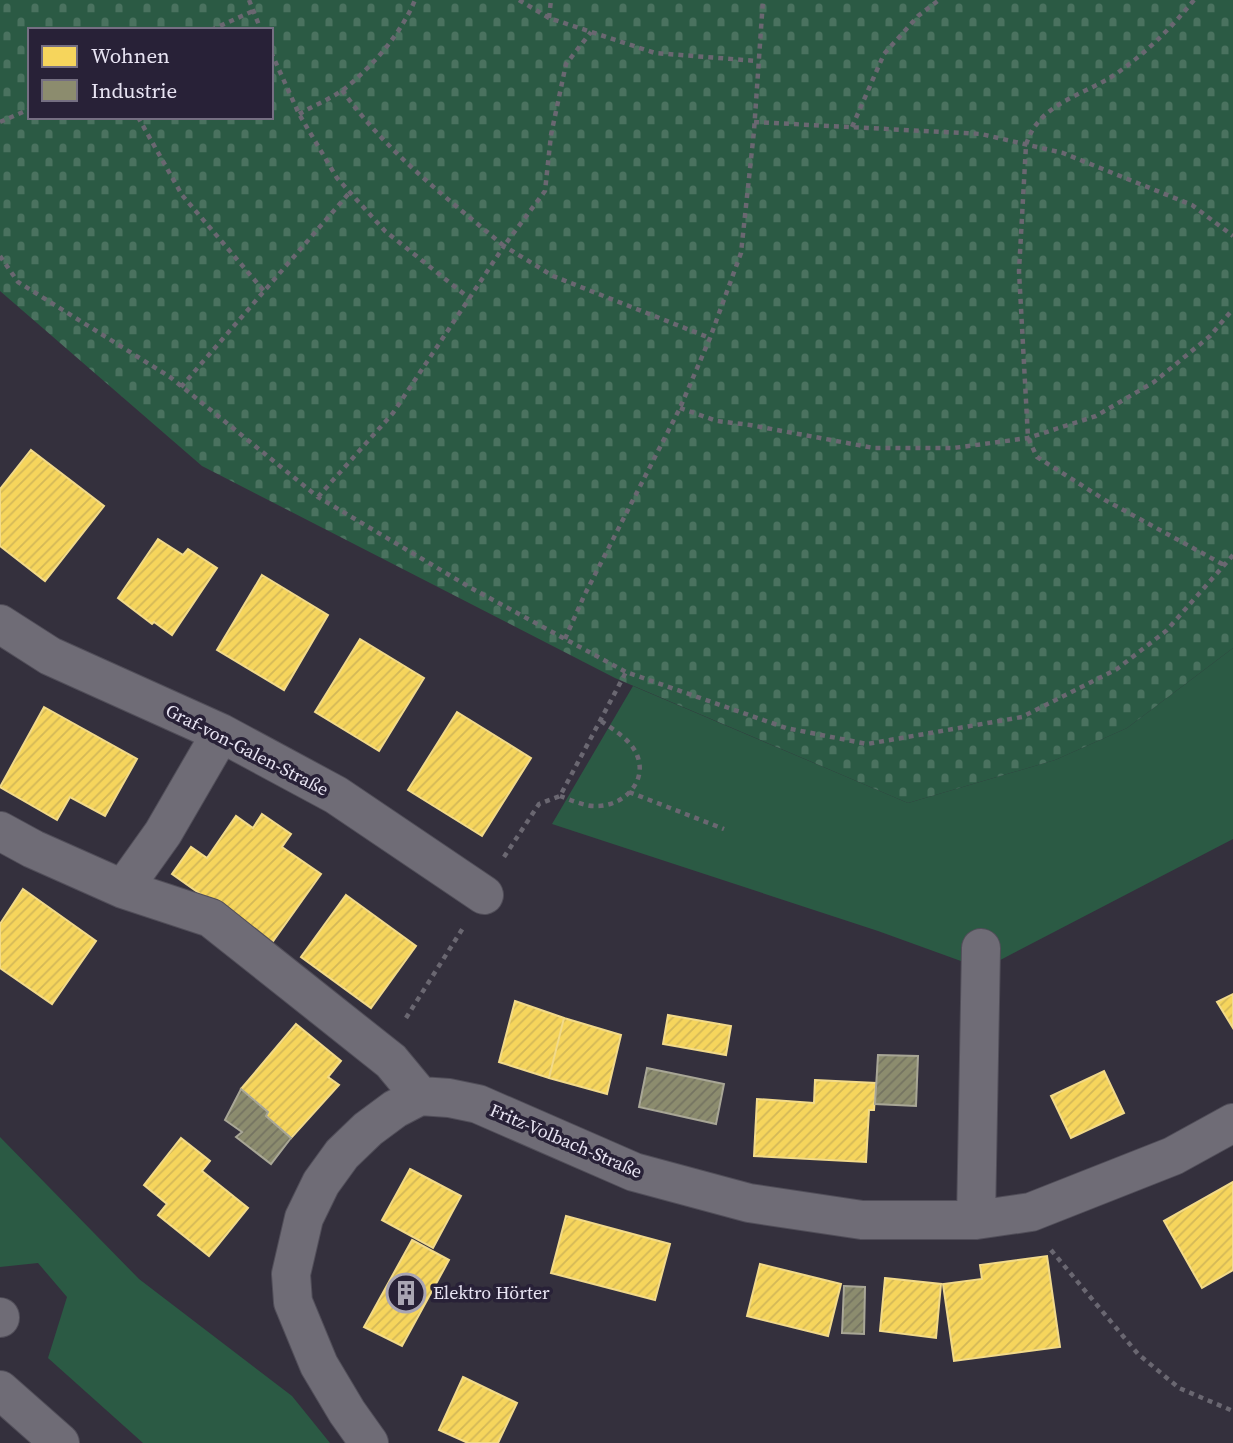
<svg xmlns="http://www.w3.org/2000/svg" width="1233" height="1443" font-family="'Source Serif 4',serif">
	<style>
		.green { fill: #2b5a44 }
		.cemetery { fill: url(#cemetery-stones); fill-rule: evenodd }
		.homes { fill: url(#homes-hatch); stroke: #f2da89; stroke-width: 2 }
		.industry { fill: url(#industry-hatch); stroke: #a8a696; stroke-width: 2 }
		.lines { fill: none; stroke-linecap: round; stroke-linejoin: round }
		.minor-casing { stroke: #514e59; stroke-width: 40 }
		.path { stroke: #6a6771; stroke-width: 4.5; stroke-dasharray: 5 5; stroke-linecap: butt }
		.minor { stroke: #6f6c76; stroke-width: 38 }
		.labels { text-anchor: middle; stroke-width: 7; stroke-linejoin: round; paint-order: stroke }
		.street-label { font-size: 18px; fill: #e8e4f3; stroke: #282137 }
		.poi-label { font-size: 18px; fill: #e8e4f3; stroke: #282137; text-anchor: start }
	</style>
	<defs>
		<pattern id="cemetery-stones" width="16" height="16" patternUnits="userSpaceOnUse" patternTransform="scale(1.75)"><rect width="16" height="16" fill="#2b5a44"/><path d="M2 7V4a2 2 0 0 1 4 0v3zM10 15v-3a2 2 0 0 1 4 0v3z" fill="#4a725f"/></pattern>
		<pattern id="homes-hatch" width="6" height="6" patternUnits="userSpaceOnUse" patternTransform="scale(1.75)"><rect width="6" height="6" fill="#f6d55c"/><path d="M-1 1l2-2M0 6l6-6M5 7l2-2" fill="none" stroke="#d3b858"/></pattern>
		<pattern id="industry-hatch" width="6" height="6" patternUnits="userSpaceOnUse" patternTransform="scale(1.75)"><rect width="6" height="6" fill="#8c8c6e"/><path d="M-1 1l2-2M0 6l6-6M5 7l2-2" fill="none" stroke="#747361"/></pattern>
	</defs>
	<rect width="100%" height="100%" fill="#34303d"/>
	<!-- green -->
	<path class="green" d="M 1233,648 L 1233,839 L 983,969 L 878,931 L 552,824 L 633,686 L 908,803 L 1055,760 L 1127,728 Z
		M 0,1137 L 139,1279 L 292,1396 L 330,1443 L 143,1443 L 48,1358 L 67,1297 L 38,1263 L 0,1267 Z"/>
	<!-- cemetery -->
	<path class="cemetery" d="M 0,0 L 1233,0 L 1233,648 L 1127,728 L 1055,760 L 908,803 L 615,678 L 202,466 L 0,291 ZM 30,30 L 271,30 L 271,117 L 30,117 Z"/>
	<!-- homes -->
	<path class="homes" d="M 31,450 L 104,506 L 45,581 L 0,546 L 0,489 Z
		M 158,539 L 183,555 L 188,549 L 217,568 L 172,635 L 154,622 L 152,624 L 118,598 Z
		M 262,575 L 328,615 L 284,690 L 217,650 Z
		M 360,639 L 424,678 L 379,751 L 315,712 Z
		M 44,707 L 137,759 L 105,816 L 70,797 L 57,820 L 0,787 Z
		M 457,712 L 531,758 L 482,836 L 408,790 Z
		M 262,814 L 291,834 L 282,847 L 321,874 L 271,944 L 172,874 L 191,847 L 207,858 L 236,816 L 253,828 Z
		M 23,889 L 96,941 L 52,1004 L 0,968 L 0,924 Z
		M 346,895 L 416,946 L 371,1008 L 301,957 Z
		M 1233,994 L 1233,1028 L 1217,1002 Z
		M 515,1001 L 564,1018 L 549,1078 L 499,1062 Z
		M 668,1015 L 731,1026 L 726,1055 L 663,1044 Z
		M 564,1018 L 621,1035 L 607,1094 L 549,1078 Z
		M 296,1024 L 341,1061 L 328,1077 L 339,1085 L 291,1138 L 266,1116 L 268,1112 L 241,1089 Z
		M 1104,1071 L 1124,1113 L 1071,1138 L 1051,1096 Z
		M 815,1080 L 876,1083 L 874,1110 L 869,1110 L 866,1162 L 754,1156 L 757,1099 L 814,1103 Z
		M 181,1138 L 210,1161 L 202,1171 L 248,1208 L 209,1256 L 158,1215 L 167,1204 L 144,1185 Z
		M 410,1169 L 461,1196 L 433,1248 L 382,1220 Z
		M 1233,1182 L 1233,1270 L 1202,1288 L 1164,1221 Z
		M 566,1216 L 670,1244 L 655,1300 L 551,1273 Z
		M 412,1240 L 449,1260 L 402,1346 L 364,1327 Z
		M 1047,1256 L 1060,1347 L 954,1361 L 943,1284 L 982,1279 L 980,1265 Z
		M 760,1264 L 841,1284 L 828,1336 L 747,1316 Z
		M 885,1278 L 941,1284 L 936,1338 L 880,1331 Z
		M 463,1377 L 517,1403 L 498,1443 L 468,1443 L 439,1430 Z"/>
	<!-- industry -->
	<path class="industry" d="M 878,1055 L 918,1056 L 916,1106 L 875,1104 Z
		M 647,1068 L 724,1084 L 716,1124 L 639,1107 Z
		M 241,1089 L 268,1112 L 266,1116 L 291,1138 L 271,1164 L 236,1137 L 242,1132 L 225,1120 Z
		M 844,1286 L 865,1287 L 864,1334 L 842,1333 Z"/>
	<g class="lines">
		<defs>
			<path id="minor" d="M 0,624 L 50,656 L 221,733 L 336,795 L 484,895
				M 0,831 L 33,849 L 123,889 L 211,918 L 391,1061 L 420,1096
				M 123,889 L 163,833 L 221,733
				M 976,1220 L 981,948
				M 0,1318 L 0,1317
				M 0,1390 L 60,1443
				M 369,1443 L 347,1412 L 319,1365 L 293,1302 L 291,1274 L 304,1218 L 321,1183 L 342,1154 L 368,1129 L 395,1109 L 420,1096 L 449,1098 L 478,1104 L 634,1172 L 749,1203 L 862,1220 L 976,1220 L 1031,1212 L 1173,1156 L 1233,1123"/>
		</defs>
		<!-- minor casing -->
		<use href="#minor" class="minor-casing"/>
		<!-- path -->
		<path class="path" d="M 249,0 L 261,30
			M 519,0 L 549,18 L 655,53 L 757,61
			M 1194,0 C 1170,29 1150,49 1120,71 C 1088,95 1039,101 1026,145 L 1019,271 L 1028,438 L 1037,457 L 1105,500 L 1224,565
			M 549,18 L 551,0
			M 211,30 L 253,11
			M 271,52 L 299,114 L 337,178 L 385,231 L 469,298
			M 342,90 C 386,152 447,198 504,246 L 545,191 L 551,135 L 566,64 L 591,32
			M 299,114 C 313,106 330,99 343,90 C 372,67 401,34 415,0
			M 138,117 L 182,195 L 264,291
			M 0,122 L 30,109
			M 754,122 L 981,134 L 1063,153 L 1192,205 L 1233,236
			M 852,127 L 884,54 L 918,16 L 939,0
			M 0,256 L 18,282 L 170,377 L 318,497 L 471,588 L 626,672 L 786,728 L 867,744 L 1022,717 L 1117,669 L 1166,631 L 1233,555
			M 181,387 L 350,192
			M 680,408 L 717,421 L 750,425 L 874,448 L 954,448 L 1028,438 L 1096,416 L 1154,382 L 1210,336 L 1233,309
			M 318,497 L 393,413 L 504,246 L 553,276 L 710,338
			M 565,639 L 584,596 L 680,408 L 710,338 L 741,253 L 754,131 L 763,0
			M 629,792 L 724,829
			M 560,796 C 571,800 586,807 597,806 C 624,806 648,781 637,755 C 631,740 614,730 601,721
			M 504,857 L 539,804 L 560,796 L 626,672
			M 406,1018 L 463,928
			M 1051,1250 L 1138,1354 L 1179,1388 L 1233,1411"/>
		<!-- minor -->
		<use href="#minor" class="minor"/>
	</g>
	<!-- icons -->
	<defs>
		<symbol id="building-ring" viewBox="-11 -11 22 22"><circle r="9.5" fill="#282137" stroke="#a9a5b3" stroke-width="1.5"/><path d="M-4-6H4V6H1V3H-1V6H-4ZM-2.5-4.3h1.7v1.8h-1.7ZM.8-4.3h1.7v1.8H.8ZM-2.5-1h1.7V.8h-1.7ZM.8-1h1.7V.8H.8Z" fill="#a9a5b3"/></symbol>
	</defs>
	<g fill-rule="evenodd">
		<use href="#building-ring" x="384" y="1271" width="44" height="44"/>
	</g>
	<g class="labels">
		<!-- street labels -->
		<g class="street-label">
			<text transform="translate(247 750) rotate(27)" y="6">Graf-von-Galen-Straße</text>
			<text transform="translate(566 1141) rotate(23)" y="6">Fritz-Volbach-Straße</text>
		</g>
		<!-- poi labels -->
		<g class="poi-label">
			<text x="433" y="1299">Elektro Hörter</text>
		</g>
	</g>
	<!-- legend -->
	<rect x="28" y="28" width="245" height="91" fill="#282137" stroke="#756f82" stroke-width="2"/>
	<rect x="42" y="46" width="35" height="21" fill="#f6d55c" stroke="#756f82" stroke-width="2"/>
	<text x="91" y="63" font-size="21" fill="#e8e4f3">Wohnen</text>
	<rect x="42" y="80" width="35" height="21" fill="#8c8c6e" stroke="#756f82" stroke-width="2"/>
	<text x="91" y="98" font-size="21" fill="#e8e4f3">Industrie</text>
</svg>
